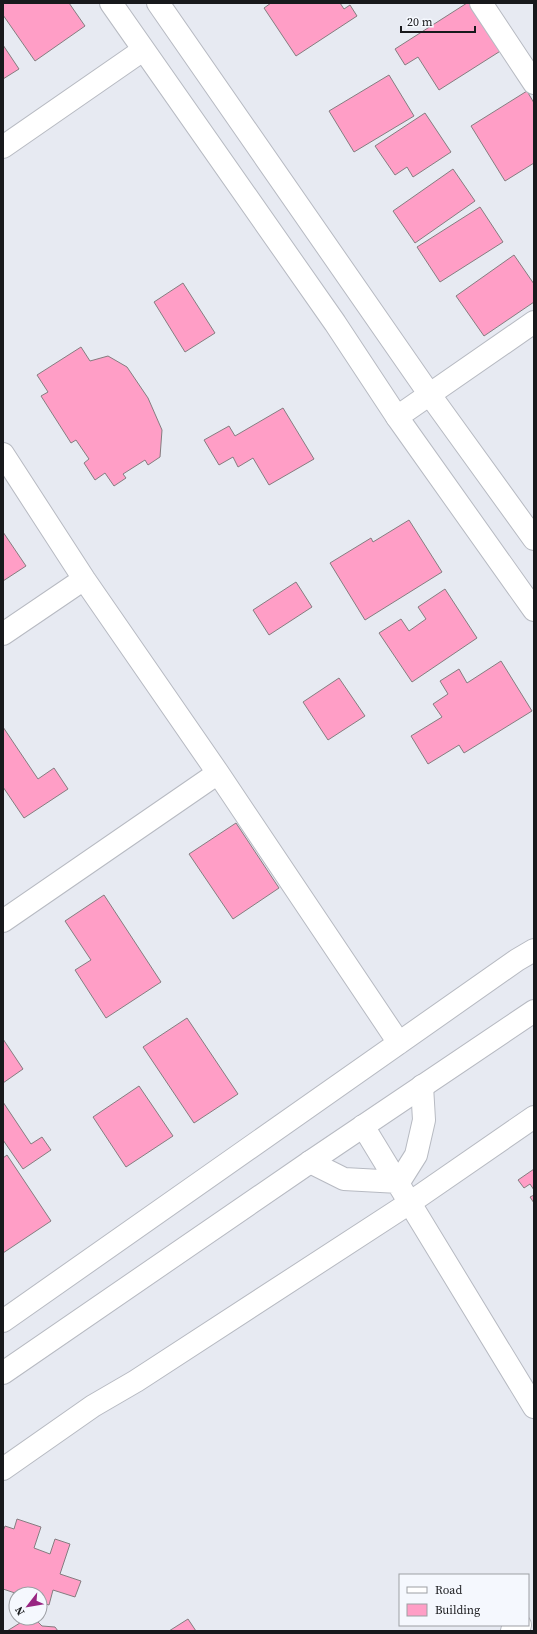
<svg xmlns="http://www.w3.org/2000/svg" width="537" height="1634" font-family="'Source Serif 4',serif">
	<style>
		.building { fill: #ff9ec6; stroke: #857d80 }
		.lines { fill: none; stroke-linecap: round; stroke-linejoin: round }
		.street-casing { stroke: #b7bac2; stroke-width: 24 }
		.secondary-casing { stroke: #b7bac2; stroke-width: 24 }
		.street { stroke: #fff; stroke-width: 22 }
		.secondary { stroke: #fff; stroke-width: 22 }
	</style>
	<rect width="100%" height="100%" fill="#e7eaf2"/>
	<!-- building -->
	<path class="building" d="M 3,3 L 69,3 L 85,26 L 35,61 L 3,15 Z
		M 271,3 L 340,3 L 344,9 L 350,5 L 357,16 L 296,56 L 264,8 Z
		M 467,3 L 471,3 L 502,50 L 439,90 L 418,57 L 405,65 L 395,49 Z
		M 3,45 L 19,69 L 3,79 Z
		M 389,75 L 414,116 L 354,152 L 329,111 Z
		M 527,91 L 534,103 L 534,163 L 505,181 L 471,126 Z
		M 425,113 L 451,152 L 413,177 L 407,167 L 395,175 L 375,146 Z
		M 453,169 L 475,201 L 415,243 L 393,211 Z
		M 480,207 L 503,242 L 440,282 L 417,247 Z
		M 514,255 L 534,284 L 534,302 L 484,336 L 456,296 Z
		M 183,283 L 215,333 L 185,352 L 154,302 Z
		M 81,347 L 90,361 L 108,356 L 127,367 L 148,398 L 162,430 L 160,457 L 148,465 L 145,460 L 123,474 L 126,478 L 114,486 L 105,473 L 95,480 L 84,463 L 89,459 L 76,440 L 71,443 L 41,396 L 48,392 L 37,375 Z
		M 283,408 L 314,459 L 269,485 L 253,458 L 238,467 L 233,457 L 219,465 L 204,440 L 229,426 L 235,436 Z
		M 409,520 L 442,572 L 365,620 L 330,563 L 371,538 L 373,542 Z
		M 3,532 L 26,566 L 3,581 Z
		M 296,582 L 312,607 L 269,635 L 253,610 Z
		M 445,589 L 477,638 L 412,682 L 379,633 L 401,619 L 409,631 L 426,619 L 418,607 Z
		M 501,661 L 532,711 L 464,753 L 459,745 L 428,764 L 411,736 L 442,717 L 433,704 L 448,694 L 440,681 L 459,669 L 467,683 Z
		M 339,678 L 365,716 L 328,740 L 303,702 Z
		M 3,727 L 38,779 L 54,768 L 68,789 L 24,818 L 3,787 Z
		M 236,823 L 279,888 L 233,919 L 189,854 Z
		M 104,895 L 161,982 L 106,1018 L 75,970 L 91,960 L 65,921 Z
		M 187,1018 L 238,1094 L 194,1123 L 143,1047 Z
		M 3,1039 L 23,1069 L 3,1083 Z
		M 139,1086 L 173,1136 L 126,1167 L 93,1117 Z
		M 3,1102 L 31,1144 L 42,1137 L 51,1150 L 23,1169 L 3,1140 Z
		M 7,1155 L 51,1221 L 3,1253 L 3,1158 Z
		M 534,1169 L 534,1190 L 530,1184 L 524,1188 L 518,1180 Z
		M 534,1195 L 534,1203 L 530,1197 Z
		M 17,1519 L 41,1527 L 34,1548 L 50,1554 L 55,1539 L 70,1544 L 60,1574 L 81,1581 L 75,1597 L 53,1590 L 49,1605 L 40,1602 L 40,1594 L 18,1594 L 3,1589 L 3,1531 L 5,1526 L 14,1529 Z
		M 28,1618 L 34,1618 L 42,1626 L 55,1627 L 58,1631 L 7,1631 Z
		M 188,1619 L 196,1631 L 169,1631 Z"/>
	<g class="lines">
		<defs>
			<path id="street" d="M 481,3 L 534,83
				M 3,147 L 143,50
				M 397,417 L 534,322
				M 3,454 L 84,579 L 218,773 L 399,1043
				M 3,634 L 84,579
				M 3,921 L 218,773
				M 363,1126 L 534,1407
				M 310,1162 L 344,1179 L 399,1182 L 416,1155 L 424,1120 L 422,1086
				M 3,1321 L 517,960 L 534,950
				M 3,1469 L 93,1406 L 136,1381 L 411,1202 L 534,1117
				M 512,1631 L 520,1625"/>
			<path id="secondary" d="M 111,3 L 335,323 L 397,417 L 534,610
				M 158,3 L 430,395 L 534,539
				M 3,1373 L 310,1162 L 534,1011"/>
		</defs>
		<!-- street casing -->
		<use href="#street" class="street-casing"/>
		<!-- secondary casing -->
		<use href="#secondary" class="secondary-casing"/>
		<!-- street -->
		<use href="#street" class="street"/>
		<!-- secondary -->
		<use href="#secondary" class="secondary"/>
	</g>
	<!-- border -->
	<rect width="537" height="1634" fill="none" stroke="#18191c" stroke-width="8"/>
	<!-- legend -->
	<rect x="399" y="1574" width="130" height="52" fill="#f5f8fe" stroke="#9d9fa4"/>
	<rect x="407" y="1587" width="20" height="6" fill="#ffffff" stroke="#9d9fa4"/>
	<text x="435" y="1594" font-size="12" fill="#18191c">Road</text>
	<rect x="407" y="1604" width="20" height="12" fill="#ff9ec6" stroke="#9d9fa4"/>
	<text x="435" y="1614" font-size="12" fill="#18191c">Building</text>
	<!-- north arrow -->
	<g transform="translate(28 1606) rotate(239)"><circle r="19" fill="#f5f8fe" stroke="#9d9fa4"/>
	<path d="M0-3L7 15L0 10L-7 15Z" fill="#982582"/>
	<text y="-6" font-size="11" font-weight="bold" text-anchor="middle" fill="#18191c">N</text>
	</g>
	<!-- scale -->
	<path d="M401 26v6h74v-6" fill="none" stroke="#18191c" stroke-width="2"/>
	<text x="407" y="26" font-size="12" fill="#18191c" stroke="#f5f8fe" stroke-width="3" paint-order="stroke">20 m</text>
</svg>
